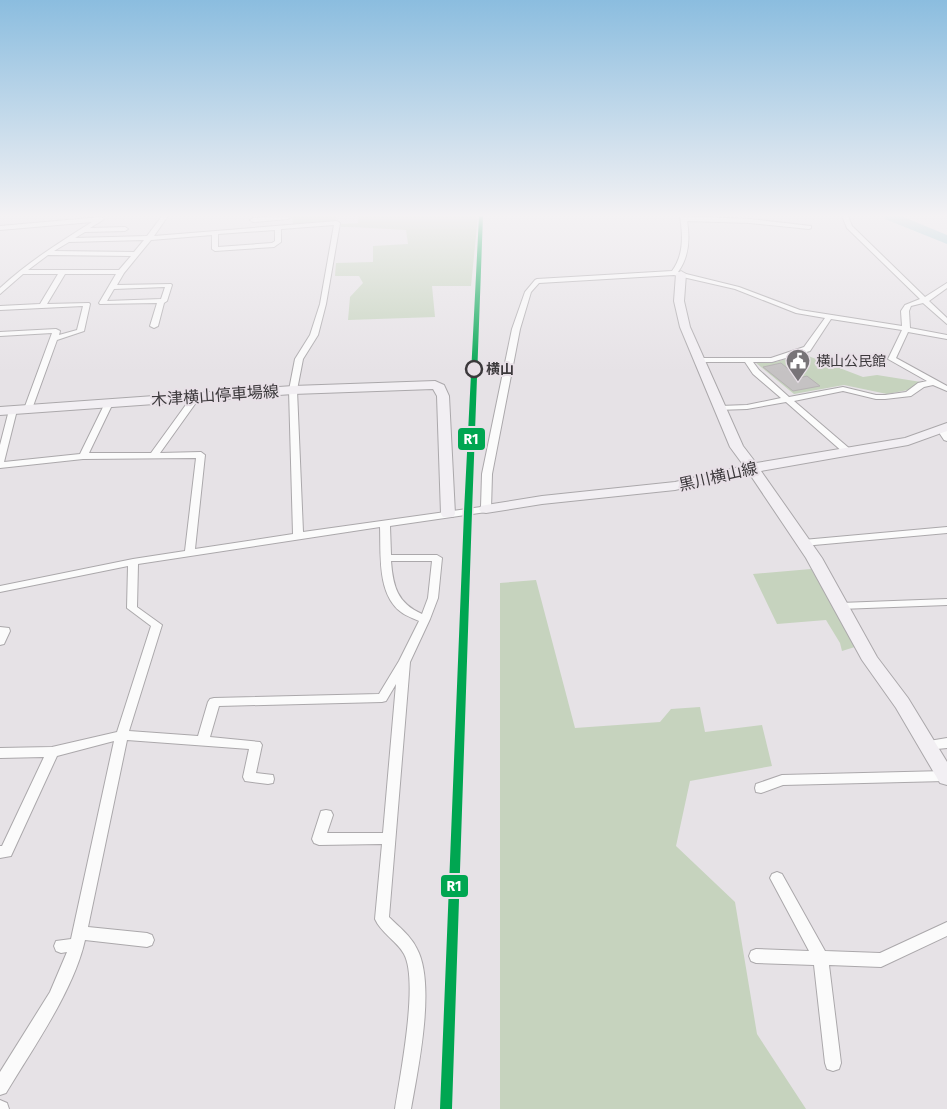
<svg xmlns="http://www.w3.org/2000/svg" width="947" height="1109" font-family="'Fira Sans','Noto Sans JP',sans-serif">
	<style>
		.green { fill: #c6d3be }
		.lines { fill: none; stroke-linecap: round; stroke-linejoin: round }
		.river { fill: #9fcbd2; fill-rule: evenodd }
		.building { fill: #c5c2c3; stroke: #b6b2b3 }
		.street-casing { stroke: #aba8ab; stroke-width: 2 }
		.secondary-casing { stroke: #aba8ab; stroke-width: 2 }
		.street { fill: #fbfbfb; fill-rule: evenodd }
		.secondary { fill: #f2eff3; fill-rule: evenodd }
		.rail-1-casing { stroke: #e8e0e7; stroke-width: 3 }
		.rail-1 { fill: #00a651; fill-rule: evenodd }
		.stop-dot { fill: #e8e0e7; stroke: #3c393c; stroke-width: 2.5 }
		.labels { text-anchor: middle; stroke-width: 4; stroke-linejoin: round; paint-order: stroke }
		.far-poi-label { font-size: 14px; fill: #3c393c; stroke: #e8e0e7; text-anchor: start }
		.far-stop-label { font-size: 14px; font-weight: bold; fill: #3c393c; stroke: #e8e0e7; text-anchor: start }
		.street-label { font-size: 16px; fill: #3c393c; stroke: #e8e0e7 }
		.line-badge { stroke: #e8e0e7; stroke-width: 2 }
		.badge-label { font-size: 14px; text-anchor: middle; font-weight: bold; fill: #fff }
	</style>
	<rect width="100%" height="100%" fill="#e6e2e6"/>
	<!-- green -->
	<path class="green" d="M 292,216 L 336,216 L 335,222 L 293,225 Z
		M 359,216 L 478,216 L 471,286 L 432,286 L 435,317 L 348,320 L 350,297 L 363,283 L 359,276 L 335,276 L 336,263 L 373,262 L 373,246 L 408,244 L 406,230 C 384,229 363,227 341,227 L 340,224 L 358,223 Z
		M 803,354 L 863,377 L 877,375 L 921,382 L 908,390 L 887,394 L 844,385 L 794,394 L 755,362 L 776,362 Z
		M 811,569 L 858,646 L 842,651 L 840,643 L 826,620 L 777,624 L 753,574 Z
		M 536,580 L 575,728 L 660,722 L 671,709 L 700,707 L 705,732 L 762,725 L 772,766 L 690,781 L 676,846 L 735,902 L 757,1034 L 806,1109 L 500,1109 L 500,583 Z"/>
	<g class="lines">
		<!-- river -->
		<path class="river" d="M 883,216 L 901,216 L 947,235 L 947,244 L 885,219 Z"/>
	</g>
	<!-- building -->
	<path class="building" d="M 781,363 L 799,378 L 807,376 L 820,386 L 793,391 L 763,367 Z"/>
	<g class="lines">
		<defs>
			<path id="street" d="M 162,216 L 168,216 L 154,236 L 337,221 L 340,223 L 326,304 L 318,335 L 303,359 L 297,390 L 303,532 L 481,507 L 482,474 L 512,329 L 525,292 L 535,280 L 537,279 L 672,271 C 684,255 683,235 680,216 L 750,219 L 811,226 L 811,228 L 809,229 L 750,223 L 687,221 C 690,239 689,257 678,272 L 739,287 L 800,310 L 902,326 L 901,311 L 905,305 L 920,299 L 847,228 L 842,216 L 848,216 L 852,226 L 925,297 L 947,283 L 947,288 L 929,301 L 947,318 L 947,324 L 923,303 L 911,306 L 909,311 L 910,328 L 947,335 L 947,339 L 908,332 L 896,358 L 947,386 L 947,391 L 933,385 L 924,387 L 911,396 L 885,399 L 876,399 L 843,391 L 794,401 L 850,449 L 851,451 L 847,454 L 844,453 L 786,402 L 747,409 L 717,410 L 716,408 L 720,406 L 747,405 L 781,398 L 753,374 L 745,362 L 700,362 L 696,360 L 700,358 L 771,358 L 804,347 L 825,318 L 796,313 L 735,289 L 674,275 L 539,283 L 531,292 L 520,329 L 492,474 L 491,509 L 486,512 L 390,526 L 391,555 L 437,555 L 442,558 L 438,598 L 430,619 L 410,662 L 389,917 C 399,927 411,936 417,949 C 436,984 418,1069 411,1109 L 395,1109 C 400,1076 419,981 404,954 C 397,941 381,933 375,919 L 382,844 L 319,845 L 314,843 L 312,839 L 321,811 L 326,810 L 331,811 L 333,815 L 327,833 L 383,833 L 396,684 L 386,701 L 382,702 L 219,706 L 210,737 L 260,742 L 262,745 L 256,773 L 273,775 L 274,779 L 273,783 L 268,784 L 245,781 L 243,777 L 249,749 L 127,740 L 88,927 L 147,933 L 152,935 L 154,940 L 152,945 L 147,947 L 85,940 C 74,990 33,1048 6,1093 L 0,1095 L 0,1072 L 50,992 L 67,952 L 61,953 L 56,951 L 54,946 L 56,941 L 71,939 L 114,741 L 57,756 L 11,856 L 0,858 L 0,846 L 2,846 L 44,757 L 0,758 L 0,748 L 52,747 L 117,732 L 151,626 L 127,608 L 128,566 L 0,592 L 0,586 L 133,559 L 185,551 L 196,458 L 83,459 L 0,468 L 0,445 L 9,410 L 13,408 L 17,410 L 4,462 L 80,454 L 105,403 L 109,401 L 113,403 L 89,453 L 151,453 L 193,395 L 199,395 L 200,397 L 160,453 L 201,452 L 205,455 L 195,549 L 293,534 L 289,390 L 295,359 L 310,335 L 320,304 L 334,225 L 281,229 L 281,242 L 274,247 L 215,251 L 212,249 L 212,235 L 151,240 L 124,273 L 117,285 L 171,284 L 172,285 L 167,301 L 164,303 L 158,326 L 154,328 L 150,326 L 157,303 L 100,304 L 99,303 L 116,274 L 65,274 L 47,304 L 89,303 L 90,304 L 84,331 L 57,340 L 32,409 L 28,411 L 24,409 L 52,333 L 0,336 L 0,332 L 56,329 L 60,331 L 59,335 L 77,330 L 83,306 L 0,310 L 0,306 L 40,304 L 58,274 L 23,274 L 0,294 L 0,288 C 28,262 60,242 92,222 L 0,230 L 0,226 L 101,217 L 104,219 L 103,220 L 90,228 L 125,227 L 128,229 L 125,231 L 85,232 L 75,238 L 147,236 ZM 275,230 L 275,241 L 272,243 L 218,247 L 218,234 ZM 144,240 L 134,252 L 54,251 L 69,242 ZM 48,255 L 131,256 L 119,270 L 28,270 ZM 165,287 L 161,299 L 107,301 L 114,289 ZM 831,319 L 902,330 L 888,359 L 927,381 L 918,383 L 906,392 L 885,395 L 876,395 L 843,387 L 789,397 L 759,370 L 753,362 L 772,362 L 810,351 ZM 380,527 C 381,554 377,594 401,612 C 406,616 413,618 419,621 L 399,661 L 379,694 L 214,698 L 210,699 L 208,702 L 198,736 L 129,731 L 162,625 L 137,607 L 138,564 ZM 391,561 L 432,561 L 428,598 L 422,614 C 397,603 393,586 391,561 Z
				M 276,216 L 291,217 L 288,219 L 253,222 L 250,220 L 253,218 Z
				M 944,425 L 947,426 L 947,441 L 944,440 L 940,434 L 940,428 Z
				M 947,527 L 947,533 L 803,546 L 798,543 L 803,540 Z
				M 947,599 L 947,605 L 840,609 L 835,606 L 840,603 Z
				M 0,627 L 9,628 L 10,631 L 4,644 L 0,645 Z
				M 947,738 L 947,748 L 927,750 L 923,748 L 921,745 L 923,742 Z
				M 945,771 L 947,772 L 947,780 L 945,781 L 783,785 L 761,793 L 756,792 L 755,788 L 756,784 L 782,775 Z
				M 777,872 L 782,874 L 825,951 L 880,953 L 947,922 L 947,936 L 881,967 L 829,965 L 841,1063 L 839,1069 L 833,1071 L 827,1069 L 825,1063 L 814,965 L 756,963 L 751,961 L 749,956 L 751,951 L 756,949 L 809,951 L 770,878 L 772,874 Z
				M 0,1100 L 7,1103 L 9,1109 L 0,1109 Z"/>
			<path id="secondary" d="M 681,271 L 686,274 L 684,301 L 690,327 L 743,446 L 756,463 L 905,438 L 947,423 L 947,431 L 908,445 L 761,471 L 822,558 L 877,657 L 908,698 L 947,762 L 947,785 L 940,783 L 896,708 L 862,660 L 806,558 L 749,473 L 675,490 L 542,504 L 486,513 L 481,512 L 479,509 L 481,506 L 486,505 L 542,496 L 675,482 L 744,466 L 730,447 L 680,327 L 674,301 L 676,274 Z
				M 435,381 L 444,385 L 449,396 L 455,514 L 453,517 L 443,517 L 441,514 L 437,396 L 433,389 L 293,394 L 0,415 L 0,407 L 293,386 Z"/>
		</defs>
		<!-- street casing -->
		<use href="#street" class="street-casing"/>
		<!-- secondary casing -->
		<use href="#secondary" class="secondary-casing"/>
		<!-- street -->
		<use href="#street" class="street"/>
		<!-- secondary -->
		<use href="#secondary" class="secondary"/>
		<defs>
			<path id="rail-1" d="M 479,216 L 483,216 L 472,512 L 452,1109 L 440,1109 L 464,512 Z"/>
		</defs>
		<!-- rail-1 casing -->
		<use href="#rail-1" class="rail-1-casing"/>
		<!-- rail-1 -->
		<use href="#rail-1" class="rail-1"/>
	</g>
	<!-- sky -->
	<linearGradient id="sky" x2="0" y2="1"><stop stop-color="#8bbddf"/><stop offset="0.58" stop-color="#f4f2f4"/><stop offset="1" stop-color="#f4f2f4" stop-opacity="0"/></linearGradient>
	<rect width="947" height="372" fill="url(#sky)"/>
	<!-- icons -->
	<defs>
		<symbol id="civic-pin" viewBox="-11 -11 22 30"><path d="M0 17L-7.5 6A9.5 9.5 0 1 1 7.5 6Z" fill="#787478" stroke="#e8e0e7"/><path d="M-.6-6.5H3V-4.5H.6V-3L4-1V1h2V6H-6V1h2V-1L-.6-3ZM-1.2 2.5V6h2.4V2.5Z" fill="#fff"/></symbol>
	</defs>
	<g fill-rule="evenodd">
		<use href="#civic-pin" x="784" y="347" width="28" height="38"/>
	</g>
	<!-- markers -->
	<circle class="stop-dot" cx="474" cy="369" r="8"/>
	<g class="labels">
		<!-- far-poi labels -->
		<g class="far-poi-label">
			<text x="816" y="366">横山公民館</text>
		</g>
		<!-- far-stop labels -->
		<g class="far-stop-label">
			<text x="486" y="374">横山</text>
		</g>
		<!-- street labels -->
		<g class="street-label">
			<text transform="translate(215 395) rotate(-4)" y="6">木津横山停車場線</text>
			<text transform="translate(718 476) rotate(-13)" y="6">黒川横山線</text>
		</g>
	</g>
	<g class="line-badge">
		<rect x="457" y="427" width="29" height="24" rx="5" fill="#00a651"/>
		<rect x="440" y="874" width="29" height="24" rx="5" fill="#00a651"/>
	</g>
	<g class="badge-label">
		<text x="471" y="444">R1</text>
		<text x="454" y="891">R1</text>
	</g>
</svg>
